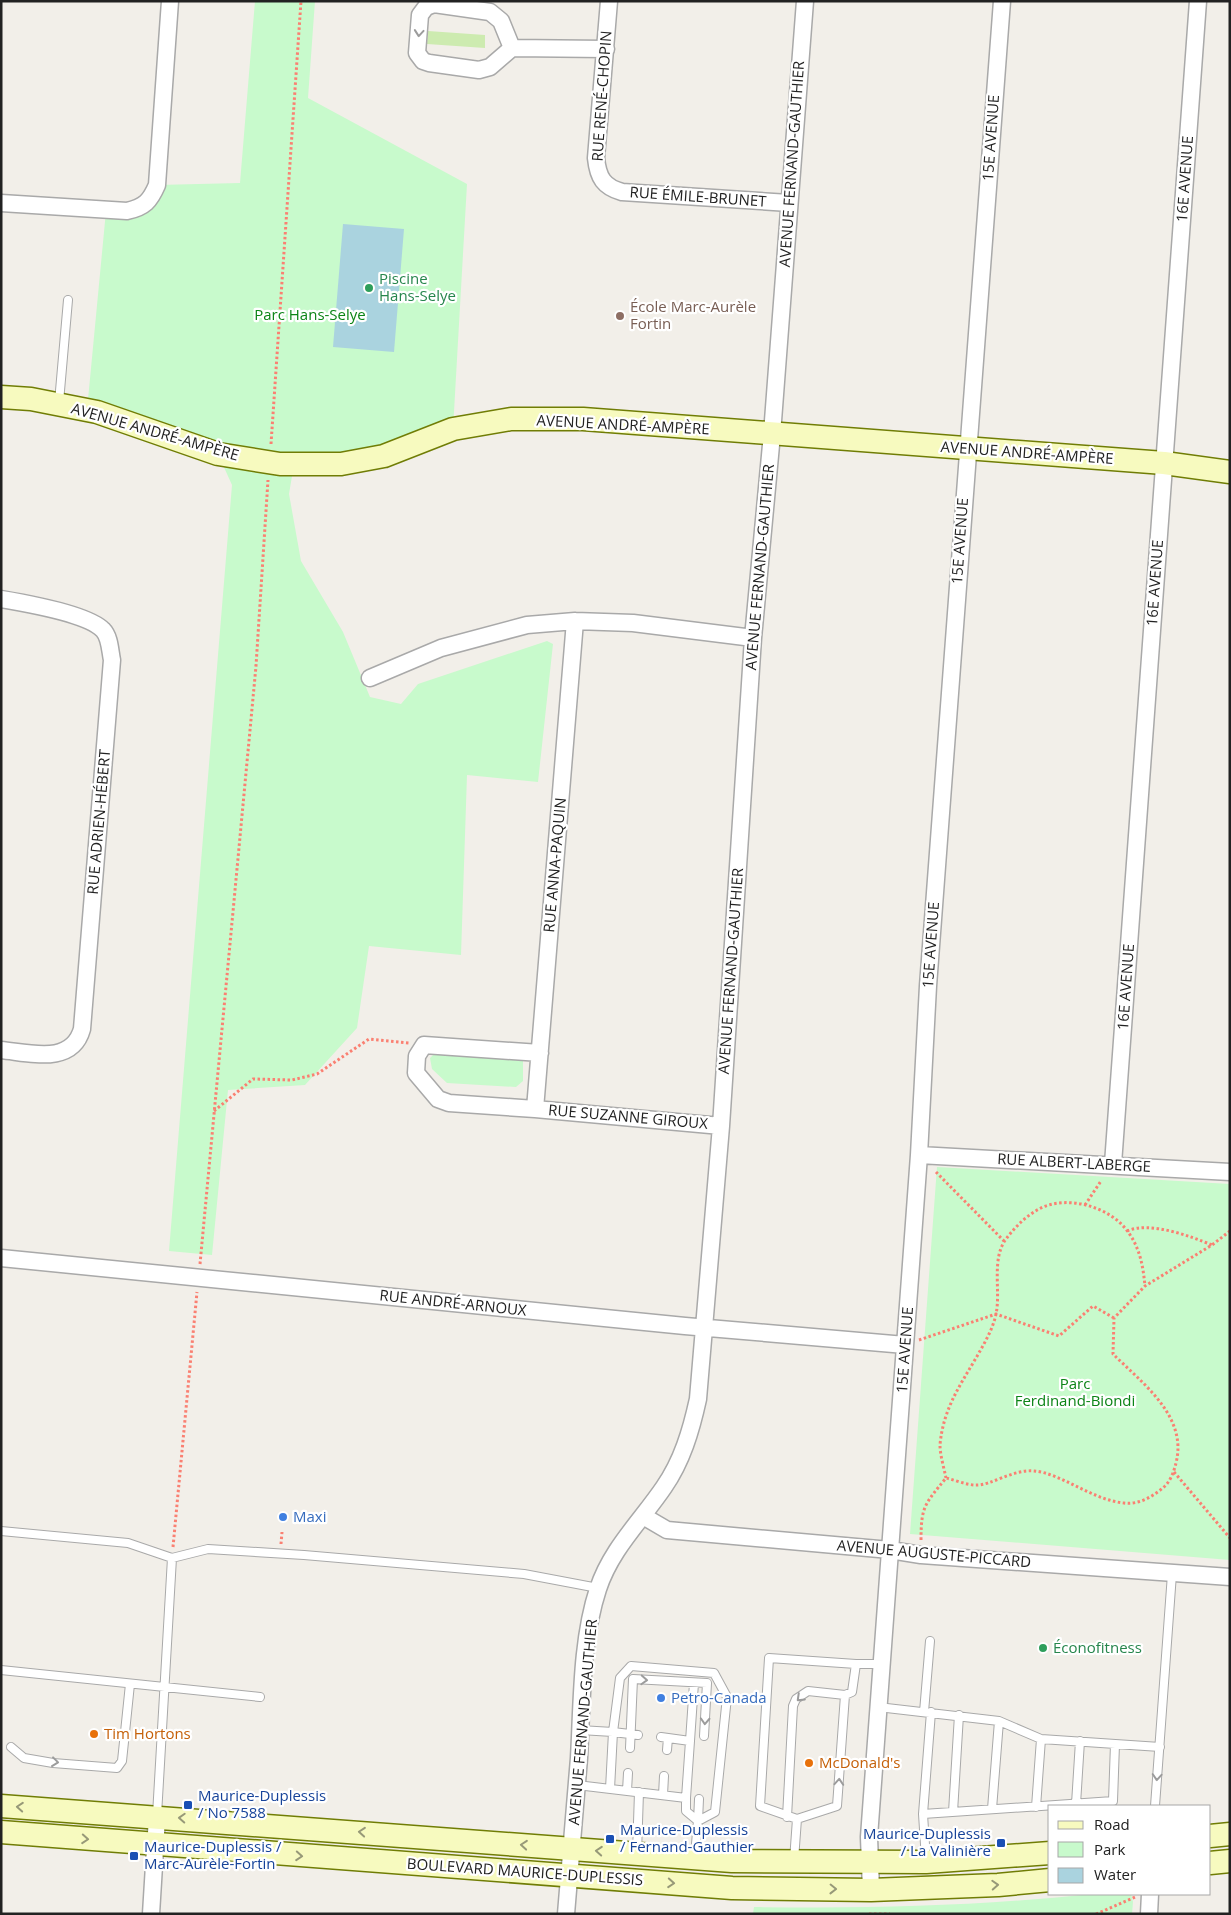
<svg xmlns="http://www.w3.org/2000/svg" width="1231" height="1915" font-family="'Open Sans',sans-serif">
	<style>
		.grass { fill: #cdebb0 }
		.park { fill: #c8facc }
		.water { fill: #aad3df }
		.lines { fill: none; stroke-linecap: round; stroke-linejoin: round }
		.lane-casing { stroke: #a9a9a9; stroke-width: 10 }
		.street-casing { stroke: #a9a9a9; stroke-width: 19 }
		.secondary-casing { stroke: #707d05; stroke-width: 25 }
		.path { stroke: #fa8072; stroke-width: 3; stroke-dasharray: 2.5 2.5; stroke-linecap: butt }
		.lane { stroke: #fff; stroke-width: 8 }
		.street { stroke: #fff; stroke-width: 16 }
		.secondary { stroke: #f7fabf; stroke-width: 22 }
		.oneway { stroke: #9c9c9c }
		.oneway2 { stroke: #979978 }
		.leisure-dot { fill: #2e9e5b; stroke: #fff; stroke-width: 2 }
		.education-dot { fill: #8d6e63; stroke: #fff; stroke-width: 2 }
		.shop-dot { fill: #3f7fe0; stroke: #fff; stroke-width: 2 }
		.food-dot { fill: #e8710a; stroke: #fff; stroke-width: 2 }
		.transit-dot { fill: #1a4fb4; stroke: #fff; stroke-width: 2 }
		.labels { text-anchor: middle; stroke-width: 4.5; stroke-linejoin: round; paint-order: stroke }
		.street-label { font-size: 15px; fill: #222; stroke: #fff }
		.leisure-label { font-size: 15px; fill: #27864d; stroke: #fff; text-anchor: start }
		.education-label { font-size: 15px; fill: #785e54; stroke: #fff; text-anchor: start }
		.park-label { font-size: 15px; fill: #0c8416; stroke: #fff }
		.shop-label { font-size: 15px; fill: #366cbe; stroke: #fff; text-anchor: start }
		.food-label { font-size: 15px; fill: #c56008; stroke: #fff; text-anchor: start }
		.transit-label { font-size: 15px; fill: #164399; stroke: #fff; text-anchor: start }
	</style>
	<rect width="100%" height="100%" fill="#f2efe9"/>
	<!-- grass -->
	<path class="grass" d="M 428,31 L 485,35 L 485,48 L 427,44 Z"/>
	<!-- park -->
	<path class="park" d="M 255,1 L 315,1 L 308,98 L 467,184 L 453,429 L 384,456 L 294,464 L 289,494 L 301,561 L 343,632 L 370,697 L 401,704 L 418,684 L 547,641 L 553,644 L 538,782 L 467,775 L 461,955 L 369,946 L 357,1028 L 305,1085 L 228,1090 L 212,1255 L 169,1251 L 232,485 L 218,454 L 87,410 L 106,211 L 127,211 L 157,185 L 240,183 Z
		M 436,1052 L 523,1061 L 523,1081 L 516,1087 L 447,1083 L 432,1069 L 430,1058 Z
		M 937,1167 L 1230,1184 L 1230,1560 L 910,1534 Z
		M 1092,1894 L 1131,1894 L 1133,1902 L 1132,1914 L 753,1914 L 754,1907 C 867,1909 979,1906 1092,1894 Z"/>
	<!-- water -->
	<path class="water" d="M 343,224 L 404,229 L 394,352 L 333,347 Z"/>
	<g class="lines">
		<defs>
			<path id="lane" d="M 59,402 L 68,300
				M 1,1531 L 128,1543 L 172,1558 L 208,1549 L 304,1555 L 524,1574 L 598,1588
				M 856,1664 L 881,1664
				M 1,1670 L 260,1697
				M 878,1707 L 999,1721 L 1041,1739 L 1160,1747
				M 924,1712 L 930,1641
				M 931,1712 L 923,1814 L 1113,1801 L 1115,1744
				M 580,1730 L 613,1732 L 620,1678 L 631,1666 L 714,1673 L 727,1697 L 715,1812 L 698,1821 L 699,1799
				M 661,1737 L 690,1741 L 686,1798
				M 690,1741 L 694,1683
				M 11,1747 L 24,1758 L 53,1763 L 117,1768 L 122,1761 L 130,1684
				M 630,1748 L 633,1679 L 707,1683 L 704,1736
				M 667,1750 L 668,1738
				M 577,1785 L 686,1798 L 686,1811 L 698,1821 L 695,1855
				M 610,1789 L 613,1732 L 638,1735
				M 627,1791 L 628,1773
				M 663,1795 L 664,1776
				M 1076,1804 L 1080,1741
				M 1155,1806 L 1172,1574
				M 1036,1807 L 1041,1739
				M 992,1809 L 999,1721
				M 953,1812 L 959,1715
				M 923,1814 L 926,1860
				M 157,1815 L 172,1558
				M 787,1817 L 793,1706 L 796,1699 L 808,1691 L 845,1695 L 852,1692 L 856,1664 L 769,1658 L 760,1806 L 797,1819 L 837,1806 L 845,1695
				M 637,1853 L 639,1792
				M 794,1860 L 797,1819"/>
			<path id="street" d="M 609,1 L 596,158 C 598,178 604,187 622,192 L 789,203
				M 512,48 L 501,21 L 490,12 L 434,4 L 426,7 L 420,15 L 417,53 L 423,61 L 429,63 L 479,70 L 490,67 L 512,48 L 606,49
				M 1,203 L 127,211 C 145,207 150,201 157,185 L 170,1
				M 1,599 C 25,603 88,614 103,630 C 110,637 110,651 112,660 L 82,1029 C 72,1065 31,1053 1,1050
				M 370,678 L 441,648 L 527,625 L 575,621 L 633,623 L 753,638
				M 540,1053 L 424,1045 L 417,1056 L 416,1073 L 438,1099 L 449,1103 L 535,1109 L 721,1126
				M 535,1109 L 575,621
				M 919,1155 L 1230,1172
				M 1113,1164 L 1198,1
				M 1,1258 L 685,1326 L 905,1345
				M 643,1516 L 667,1530 L 890,1550 L 921,1555 L 1230,1577
				M 871,1890 L 869,1837 L 919,1155 L 928,986 L 1002,1
				M 151,1914 L 157,1817
				M 566,1914 C 570,1862 575,1810 579,1758 C 582,1705 581,1640 598,1589 C 611,1549 641,1521 664,1487 C 682,1461 691,1431 698,1399 L 721,1126 L 753,638 L 772,434 L 805,1
				M 1149,1914 L 1150,1894"/>
			<path id="secondary" d="M 1,397 L 31,399 L 97,412 L 218,454 L 280,464 L 341,464 L 384,456 L 453,429 L 511,419 L 583,419 L 1164,463 L 1230,472
				M 1,1806 L 732,1861 L 926,1862 L 1050,1853
				M 1,1832 L 732,1888 L 871,1890 L 998,1885 L 1050,1880
				M 1210,1836 L 1230,1834
				M 1210,1863 L 1230,1861"/>
		</defs>
		<!-- lane casing -->
		<use href="#lane" class="lane-casing"/>
		<!-- street casing -->
		<use href="#street" class="street-casing"/>
		<!-- secondary casing -->
		<use href="#secondary" class="secondary-casing"/>
		<!-- path -->
		<path class="path" d="M 271,444 L 301,1
			M 214,1111 L 253,1079 L 292,1080 L 317,1074 L 369,1039 L 409,1043
			M 936,1172 L 1004,1241
			M 1085,1205 L 1101,1181
			M 1127,1231 C 1150,1221 1190,1236 1212,1245
			M 200,1264 L 256,666 L 268,480
			M 919,1340 L 996,1314 L 1059,1336 L 1093,1306 L 1114,1318
			M 1174,1472 L 1230,1538
			M 946,1478 C 944,1468 940,1455 940,1445 C 943,1410 959,1387 976,1358 C 984,1344 993,1329 996,1314 C 1001,1291 991,1259 1006,1239 C 1015,1227 1026,1216 1039,1209 C 1067,1194 1111,1207 1128,1232 C 1140,1248 1143,1266 1145,1286
			M 921,1540 C 921,1506 925,1504 946,1478 C 955,1480 966,1485 976,1485 C 990,1486 1013,1469 1034,1471 C 1061,1473 1092,1500 1124,1503 C 1139,1505 1154,1496 1165,1486 C 1171,1480 1174,1471 1176,1463 C 1188,1416 1142,1383 1113,1354 L 1114,1318 L 1145,1286 L 1212,1245 L 1230,1231
			M 281,1544 L 282,1532
			M 173,1547 L 197,1292
			M 869,1914 L 890,1914
			M 1096,1914 L 1135,1897"/>
		<!-- lane -->
		<use href="#lane" class="lane"/>
		<!-- street -->
		<use href="#street" class="street"/>
		<!-- secondary -->
		<use href="#secondary" class="secondary"/>
	</g>
	<!-- one-way arrows -->
	<defs><path id="oneway-chevron" d="M-2-3.5L2.5 0L-2 3.5" fill="none" stroke-width="1.6" stroke-linecap="round" stroke-linejoin="round" transform="scale(1.25)"/></defs>
	<g class="oneway">
		<use href="#oneway-chevron" transform="translate(419 33) rotate(95)"/>
		<use href="#oneway-chevron" transform="translate(644 1680) rotate(3)"/>
		<use href="#oneway-chevron" transform="translate(800 1698) rotate(136)"/>
		<use href="#oneway-chevron" transform="translate(705 1721) rotate(93)"/>
		<use href="#oneway-chevron" transform="translate(55 1762) rotate(7)"/>
		<use href="#oneway-chevron" transform="translate(1157 1777) rotate(94)"/>
		<use href="#oneway-chevron" transform="translate(839 1782) rotate(-86)"/>
	</g>
	<g class="oneway2">
		<use href="#oneway-chevron" transform="translate(20 1807) rotate(-176)"/>
		<use href="#oneway-chevron" transform="translate(182 1818) rotate(-177)"/>
		<use href="#oneway-chevron" transform="translate(362 1832) rotate(-175)"/>
		<use href="#oneway-chevron" transform="translate(85 1839) rotate(4)"/>
		<use href="#oneway-chevron" transform="translate(524 1845) rotate(-175)"/>
		<use href="#oneway-chevron" transform="translate(599 1851) rotate(-176)"/>
		<use href="#oneway-chevron" transform="translate(299 1856) rotate(4)"/>
		<use href="#oneway-chevron" transform="translate(671 1883) rotate(4)"/>
		<use href="#oneway-chevron" transform="translate(995 1885) rotate(-3)"/>
		<use href="#oneway-chevron" transform="translate(833 1889) rotate(1)"/>
	</g>
	<!-- markers -->
	<g class="leisure-dot">
		<circle cx="369" cy="288" r="5"/>
		<circle cx="1043" cy="1648" r="5"/>
	</g>
	<circle class="education-dot" cx="620" cy="316" r="5"/>
	<g class="shop-dot">
		<circle cx="283" cy="1517" r="5"/>
		<circle cx="661" cy="1698" r="5"/>
	</g>
	<g class="food-dot">
		<circle cx="94" cy="1734" r="5"/>
		<circle cx="809" cy="1763" r="5"/>
	</g>
	<g class="transit-dot">
		<rect x="183" y="1800" width="10" height="10" rx="2.5"/>
		<rect x="605" y="1834" width="10" height="10" rx="2.5"/>
		<rect x="996" y="1838" width="10" height="10" rx="2.5"/>
		<rect x="129" y="1851" width="10" height="10" rx="2.5"/>
	</g>
	<g class="labels">
		<!-- street labels -->
		<g class="street-label">
			<text transform="translate(602 96) rotate(-86)" y="5">RUE RENÉ-CHOPIN</text>
			<text transform="translate(991 138) rotate(-86)" y="5">15E AVENUE</text>
			<text transform="translate(792 164) rotate(-86)" y="5">AVENUE FERNAND-GAUTHIER</text>
			<text transform="translate(1185 179) rotate(-86)" y="5">16E AVENUE</text>
			<text transform="translate(698 197) rotate(4)" y="5">RUE ÉMILE-BRUNET</text>
			<text transform="translate(623 425) rotate(3)" y="5">AVENUE ANDRÉ-AMPÈRE</text>
			<text transform="translate(155 432) rotate(16)" y="5">AVENUE ANDRÉ-AMPÈRE</text>
			<text transform="translate(1027 453) rotate(4)" y="5">AVENUE ANDRÉ-AMPÈRE</text>
			<text transform="translate(960 541) rotate(-86)" y="5">15E AVENUE</text>
			<text transform="translate(760 567) rotate(-85)" y="5">AVENUE FERNAND-GAUTHIER</text>
			<text transform="translate(1155 583) rotate(-86)" y="5">16E AVENUE</text>
			<text transform="translate(99 822) rotate(-85)" y="5">RUE ADRIEN-HÉBERT</text>
			<text transform="translate(555 865) rotate(-85)" y="5">RUE ANNA-PAQUIN</text>
			<text transform="translate(931 945) rotate(-86)" y="5">15E AVENUE</text>
			<text transform="translate(731 971) rotate(-86)" y="5">AVENUE FERNAND-GAUTHIER</text>
			<text transform="translate(1126 987) rotate(-86)" y="5">16E AVENUE</text>
			<text transform="translate(628 1117) rotate(5)" y="5">RUE SUZANNE GIROUX</text>
			<text transform="translate(1074 1163) rotate(3)" y="5">RUE ALBERT-LABERGE</text>
			<text transform="translate(453 1303) rotate(6)" y="5">RUE ANDRÉ-ARNOUX</text>
			<text transform="translate(905 1350) rotate(-86)" y="5">15E AVENUE</text>
			<text transform="translate(934 1554) rotate(5)" y="5">AVENUE AUGUSTE-PICCARD</text>
			<text transform="translate(583 1722) rotate(-85)" y="5">AVENUE FERNAND-GAUTHIER</text>
			<text transform="translate(525 1872) rotate(4)" y="5">BOULEVARD MAURICE-DUPLESSIS</text>
		</g>
		<!-- leisure labels -->
		<g class="leisure-label">
			<text x="379" y="284">Piscine<tspan x="379" dy="17">Hans-Selye</tspan></text>
			<text x="1053" y="1653">Éconofitness</text>
		</g>
		<!-- education labels -->
		<g class="education-label">
			<text x="630" y="312">École Marc-Aurèle<tspan x="630" dy="17">Fortin</tspan></text>
		</g>
		<!-- park labels -->
		<g class="park-label">
			<text x="310" y="320">Parc Hans-Selye</text>
			<text x="1075" y="1389">Parc<tspan x="1075" dy="17">Ferdinand-Biondi</tspan></text>
		</g>
		<!-- shop labels -->
		<g class="shop-label">
			<text x="293" y="1522">Maxi</text>
			<text x="671" y="1703">Petro-Canada</text>
		</g>
		<!-- food labels -->
		<g class="food-label">
			<text x="104" y="1739">Tim Hortons</text>
			<text x="819" y="1768">McDonald's</text>
		</g>
		<!-- transit labels -->
		<g class="transit-label">
			<text x="198" y="1801">Maurice-Duplessis<tspan x="198" dy="17">/ No 7588</tspan></text>
			<text x="620" y="1835">Maurice-Duplessis<tspan x="620" dy="17">/ Fernand-Gauthier</tspan></text>
			<text x="991" y="1839" text-anchor="end">Maurice-Duplessis<tspan x="991" dy="17">/ La Valinière</tspan></text>
			<text x="144" y="1852">Maurice-Duplessis /<tspan x="144" dy="17">Marc-Aurèle-Fortin</tspan></text>
		</g>
	</g>
	<!-- border -->
	<rect width="1231" height="1915" fill="none" stroke="#222222" stroke-width="5"/>
	<!-- legend -->
	<rect x="1048" y="1805" width="162" height="90" fill="#ffffff" stroke="#a7a7a7"/>
	<rect x="1058" y="1821" width="25" height="8" fill="#f7fabf" stroke="#a7a7a7"/>
	<text x="1094" y="1830" font-size="15" fill="#222222">Road</text>
	<rect x="1058" y="1842" width="25" height="15" fill="#c8facc" stroke="#a7a7a7"/>
	<text x="1094" y="1855" font-size="15" fill="#222222">Park</text>
	<rect x="1058" y="1868" width="25" height="15" fill="#aad3df" stroke="#a7a7a7"/>
	<text x="1094" y="1880" font-size="15" fill="#222222">Water</text>
</svg>
